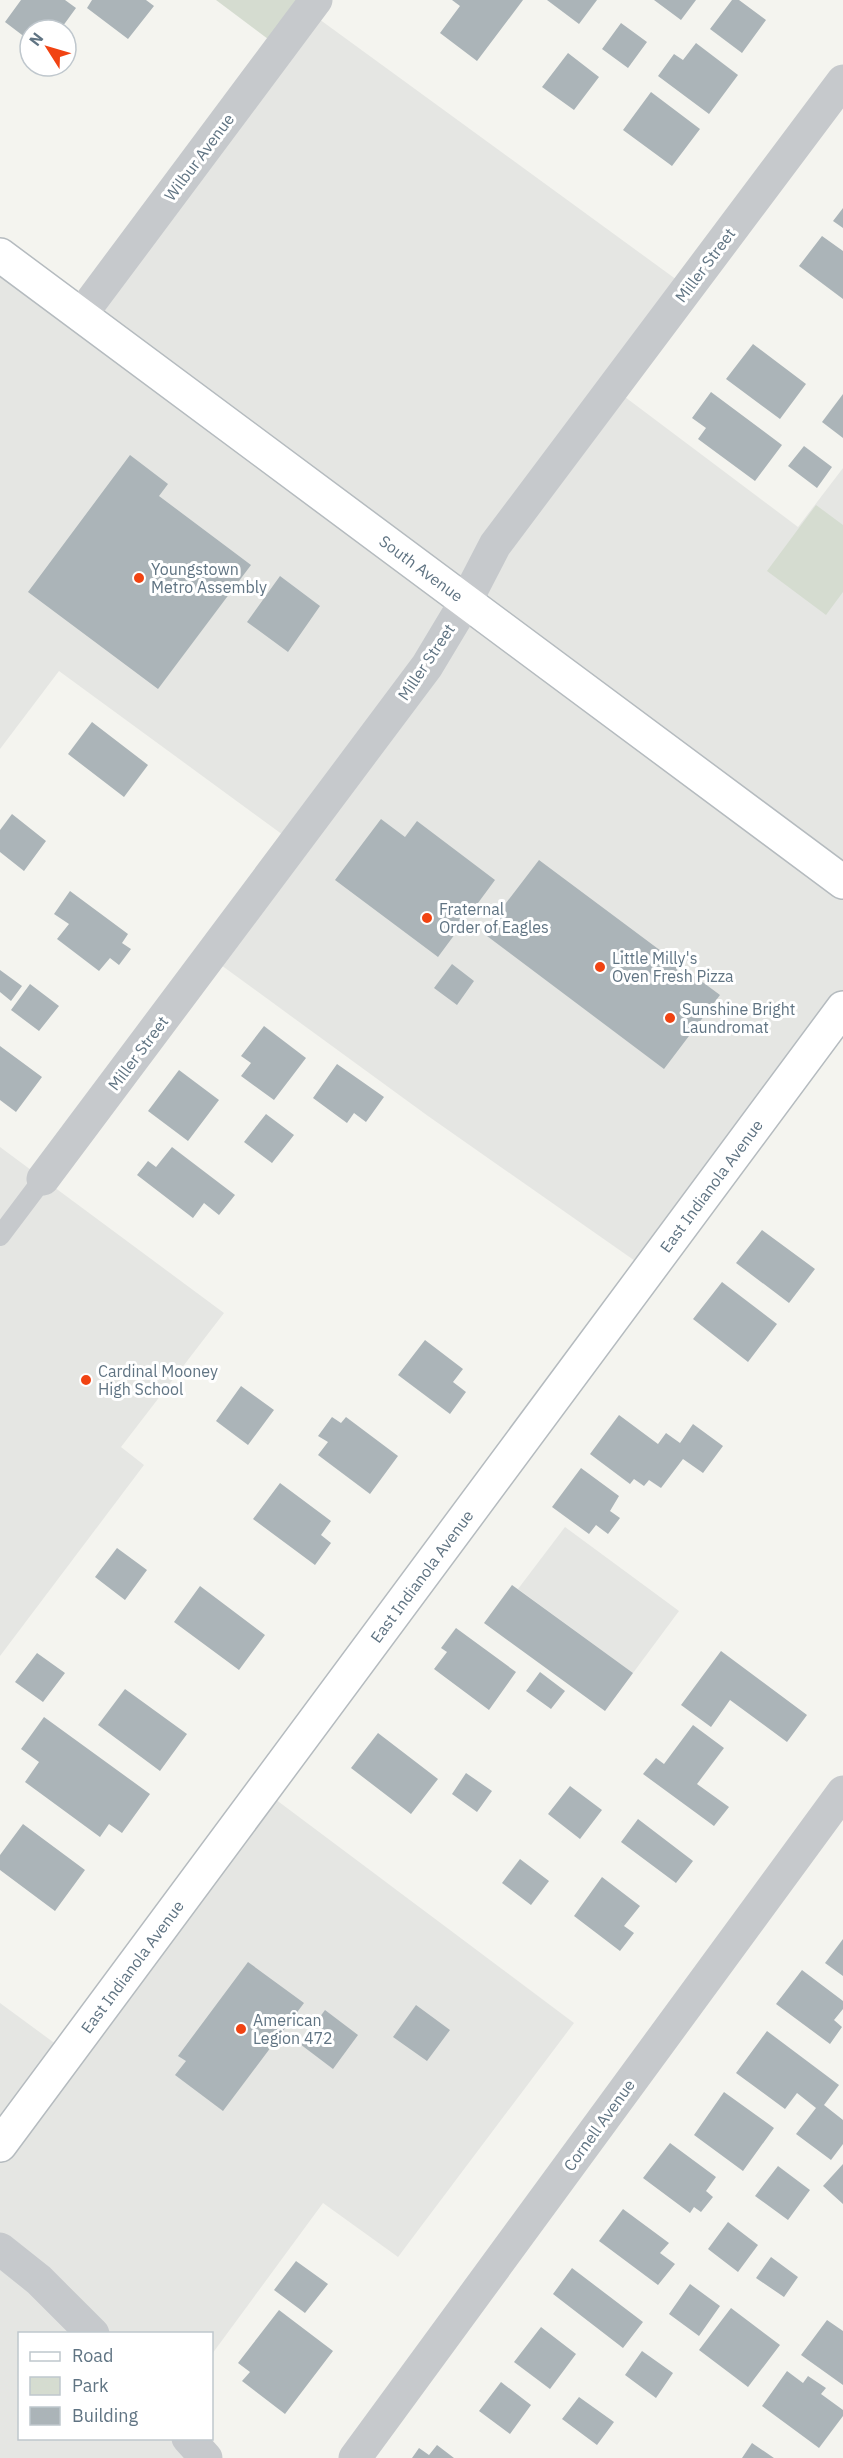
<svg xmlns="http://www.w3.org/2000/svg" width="843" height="2458" font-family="'IBM Plex Sans',sans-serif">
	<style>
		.built { fill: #e5e6e3 }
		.green { fill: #d5dcd0 }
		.building { fill: #abb4b8 }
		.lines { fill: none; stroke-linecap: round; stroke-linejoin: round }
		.secondary-casing { stroke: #b5bbbf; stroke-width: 36 }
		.lane { stroke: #c6c9cc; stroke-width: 20 }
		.street { stroke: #c6c9cc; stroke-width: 33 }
		.secondary { stroke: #fff; stroke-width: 33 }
		.poi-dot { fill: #f14312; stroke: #fff; stroke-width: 2 }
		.labels { text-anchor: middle; stroke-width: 6; stroke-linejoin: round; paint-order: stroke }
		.street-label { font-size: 16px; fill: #607483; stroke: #fff }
		.poi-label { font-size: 16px; fill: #607483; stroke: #fff; text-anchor: start }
	</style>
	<rect width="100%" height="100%" fill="#f4f4ef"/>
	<!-- built -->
	<path class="built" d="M 308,11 L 688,288 L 613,388 L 798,527 L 843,468 L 843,1008 L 648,1270 L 428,1116 L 210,957 L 294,843 L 59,671 L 0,749 L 0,255 L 80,314 Z
		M 0,1147 L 224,1313 L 121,1447 L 144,1465 L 0,1656 Z
		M 565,1527 L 679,1611 L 633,1673 L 518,1589 Z
		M 263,1790 L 574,2023 L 398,2257 L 323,2203 L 212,2354 L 212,2334 L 20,2334 L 20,2438 L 188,2439 L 206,2458 L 0,2458 L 0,2003 L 68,2053 Z"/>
	<!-- green -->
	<path class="green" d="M 216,0 L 316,0 L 280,48 Z
		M 816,505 L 843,525 L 843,592 L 826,615 L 767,571 Z"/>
	<!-- building -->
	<path class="building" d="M 21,0 L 65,0 L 76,8 L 60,30 L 30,30 L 30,41 L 5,22 Z
		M 92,0 L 146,0 L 154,6 L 128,39 L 87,8 Z
		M 452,0 L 523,0 L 477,61 L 440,33 L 460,6 Z
		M 547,0 L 597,0 L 579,24 Z
		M 654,0 L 696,0 L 681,20 Z
		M 732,0 L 739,0 L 766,20 L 742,53 L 710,29 Z
		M 621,23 L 647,42 L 628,68 L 602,49 Z
		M 696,43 L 738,75 L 709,114 L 658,76 L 674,54 L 683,60 Z
		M 568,53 L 599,77 L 574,110 L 542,87 Z
		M 651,92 L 700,129 L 672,166 L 623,130 Z
		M 843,208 L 843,228 L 833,221 Z
		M 822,236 L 843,251 L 843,299 L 799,266 Z
		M 753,344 L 806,384 L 780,419 L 726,379 Z
		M 711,392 L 782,445 L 755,481 L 698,439 L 706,428 L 692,418 Z
		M 843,394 L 843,438 L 822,422 Z
		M 804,446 L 832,467 L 817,488 L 788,466 Z
		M 130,455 L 168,484 L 159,496 L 251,565 L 158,689 L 28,592 Z
		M 280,576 L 320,606 L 288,652 L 247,622 Z
		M 92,722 L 148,765 L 124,797 L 68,754 Z
		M 12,814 L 46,841 L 24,871 L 0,852 L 0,830 Z
		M 381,819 L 405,837 L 417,821 L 495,880 L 438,957 L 335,880 Z
		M 539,860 L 720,995 L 664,1069 L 483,933 Z
		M 70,891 L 128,934 L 122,943 L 131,949 L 119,965 L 110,958 L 99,971 L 57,939 L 69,924 L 54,914 Z
		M 452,964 L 474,981 L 457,1005 L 434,988 Z
		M 0,970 L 22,986 L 11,1001 L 0,992 Z
		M 30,984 L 59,1006 L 39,1031 L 11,1010 Z
		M 264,1026 L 306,1058 L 274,1100 L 241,1076 L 251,1063 L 241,1056 Z
		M 0,1046 L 42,1077 L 16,1112 L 0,1100 Z
		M 337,1064 L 384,1097 L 366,1122 L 354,1113 L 347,1123 L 313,1098 Z
		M 179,1070 L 219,1100 L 188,1141 L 148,1111 Z
		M 266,1114 L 294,1135 L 272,1163 L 244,1142 Z
		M 172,1147 L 235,1195 L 219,1215 L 204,1203 L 193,1218 L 137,1175 L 148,1161 L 156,1167 Z
		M 762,1230 L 815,1269 L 789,1303 L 736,1263 Z
		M 722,1282 L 777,1324 L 748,1362 L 693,1319 Z
		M 425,1340 L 463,1369 L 453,1382 L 466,1392 L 450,1414 L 398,1375 Z
		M 241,1386 L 274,1410 L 248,1445 L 216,1421 Z
		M 619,1415 L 658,1444 L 666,1433 L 680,1443 L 693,1424 L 723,1446 L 703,1473 L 683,1459 L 661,1488 L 649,1480 L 644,1486 L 634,1479 L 630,1484 L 590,1454 Z
		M 332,1417 L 341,1423 L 346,1417 L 398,1456 L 370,1494 L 318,1455 L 328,1442 L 318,1436 Z
		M 581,1468 L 619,1496 L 610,1511 L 620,1518 L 608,1534 L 596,1525 L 589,1534 L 552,1507 Z
		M 280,1483 L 331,1521 L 321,1535 L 331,1543 L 315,1565 L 253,1519 Z
		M 117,1548 L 147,1570 L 125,1600 L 95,1577 Z
		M 512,1585 L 633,1673 L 605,1711 L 484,1623 Z
		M 200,1586 L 265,1635 L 239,1670 L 174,1622 Z
		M 456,1628 L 516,1672 L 489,1710 L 434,1669 L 447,1652 L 441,1648 Z
		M 721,1651 L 807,1715 L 787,1742 L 730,1700 L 711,1727 L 681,1705 Z
		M 37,1653 L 65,1673 L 43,1702 L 15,1682 Z
		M 540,1672 L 565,1691 L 551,1709 L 526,1691 Z
		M 125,1689 L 187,1734 L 160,1771 L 98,1725 Z
		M 44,1717 L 150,1794 L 122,1833 L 109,1824 L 100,1837 L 25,1782 L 39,1762 L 21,1749 Z
		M 693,1725 L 724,1748 L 697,1784 L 729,1807 L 714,1826 L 643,1774 L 656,1758 L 664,1764 Z
		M 378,1733 L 438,1779 L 411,1814 L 351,1768 Z
		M 466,1773 L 492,1791 L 477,1812 L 452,1794 Z
		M 570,1786 L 602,1810 L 580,1839 L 548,1814 Z
		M 638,1819 L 693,1861 L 676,1883 L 621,1842 Z
		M 23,1824 L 85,1870 L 55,1911 L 0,1870 L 0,1855 Z
		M 520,1859 L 549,1881 L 531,1905 L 502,1883 Z
		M 602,1877 L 640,1906 L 624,1926 L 634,1933 L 620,1951 L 574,1916 Z
		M 843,1939 L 843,1976 L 825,1963 Z
		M 248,1962 L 304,2003 L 223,2111 L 175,2075 L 186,2061 L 178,2056 Z
		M 802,1970 L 843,2001 L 843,2009 L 834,2020 L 842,2027 L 830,2044 L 776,2004 Z
		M 416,2005 L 450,2030 L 427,2061 L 393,2037 Z
		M 325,2010 L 358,2035 L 333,2069 L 300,2044 Z
		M 767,2031 L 839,2085 L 824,2105 L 843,2120 L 843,2144 L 831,2160 L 796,2134 L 816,2108 L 797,2093 L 785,2109 L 736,2073 Z
		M 724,2092 L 774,2128 L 743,2171 L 694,2135 Z
		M 670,2143 L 716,2177 L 706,2191 L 713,2197 L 701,2212 L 694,2207 L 690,2213 L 643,2178 Z
		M 843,2164 L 843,2204 L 823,2186 Z
		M 778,2166 L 810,2190 L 788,2220 L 755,2196 Z
		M 623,2209 L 669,2243 L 660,2253 L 675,2264 L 658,2285 L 599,2241 Z
		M 728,2222 L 758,2245 L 738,2272 L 708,2249 Z
		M 771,2257 L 798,2277 L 784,2297 L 756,2278 Z
		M 296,2261 L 328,2284 L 305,2313 L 274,2290 Z
		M 572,2268 L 643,2322 L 623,2348 L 553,2294 Z
		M 690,2284 L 720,2306 L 699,2336 L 669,2314 Z
		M 731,2308 L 780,2345 L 748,2387 L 699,2350 Z
		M 279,2310 L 333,2351 L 285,2414 L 242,2381 L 250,2372 L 238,2363 Z
		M 827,2320 L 843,2331 L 843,2385 L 801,2355 Z
		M 541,2327 L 576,2354 L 550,2389 L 514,2362 Z
		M 642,2351 L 673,2373 L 656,2398 L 625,2375 Z
		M 787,2371 L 803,2383 L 808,2376 L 826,2388 L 821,2394 L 843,2410 L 843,2416 L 819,2448 L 762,2406 Z
		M 501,2382 L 531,2405 L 510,2434 L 479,2411 Z
		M 579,2397 L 614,2422 L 597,2445 L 562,2419 Z
		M 752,2443 L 774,2458 L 742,2458 Z
		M 437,2445 L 454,2458 L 412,2458 L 419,2448 L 429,2455 Z"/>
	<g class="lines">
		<defs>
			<g id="secondary">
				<path id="s1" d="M 0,255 L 843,882"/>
				<path id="s2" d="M 0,2145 L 843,1008"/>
			</g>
		</defs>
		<!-- secondary casing -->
		<use href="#secondary" class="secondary-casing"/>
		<!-- lane -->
		<path class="lane" d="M 0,1236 L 43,1179"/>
		<!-- street -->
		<path class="street" d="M 81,315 L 316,0
			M 43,1179 L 427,666 L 466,601 L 495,545 L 843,81
			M 0,2249 L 39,2280 L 93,2334
			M 188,2438 L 206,2458
			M 355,2458 L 843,1792"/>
		<!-- secondary -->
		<use href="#secondary" class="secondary"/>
	</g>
	<!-- markers -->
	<g class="poi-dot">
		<circle cx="139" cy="578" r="6"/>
		<circle cx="427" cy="918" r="6"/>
		<circle cx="600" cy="967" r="6"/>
		<circle cx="670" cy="1018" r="6"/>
		<circle cx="86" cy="1380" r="6"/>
		<circle cx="241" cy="2029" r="6"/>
	</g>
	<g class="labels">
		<!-- street labels -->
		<g class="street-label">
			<text transform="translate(199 157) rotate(-53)" y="6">Wilbur Avenue</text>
			<text transform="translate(705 265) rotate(-53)" y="6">Miller Street</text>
			<text dy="6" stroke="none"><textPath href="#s1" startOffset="525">South Avenue</textPath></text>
			<text transform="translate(426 662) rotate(-56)" y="6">Miller Street</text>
			<text transform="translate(138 1053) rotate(-53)" y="6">Miller Street</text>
			<text dy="6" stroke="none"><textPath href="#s2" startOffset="1194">East Indianola Avenue</textPath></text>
			<text dy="6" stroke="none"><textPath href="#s2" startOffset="708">East Indianola Avenue</textPath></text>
			<text dy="6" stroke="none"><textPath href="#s2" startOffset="222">East Indianola Avenue</textPath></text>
			<text transform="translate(599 2125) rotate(-54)" y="6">Cornell Avenue</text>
		</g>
		<!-- poi labels -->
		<g class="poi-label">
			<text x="151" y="575">Youngstown<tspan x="151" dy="18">Metro Assembly</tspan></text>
			<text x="439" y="915">Fraternal<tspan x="439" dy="18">Order of Eagles</tspan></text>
			<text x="612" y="964">Little Milly's<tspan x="612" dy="18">Oven Fresh Pizza</tspan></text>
			<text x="682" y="1015">Sunshine Bright<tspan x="682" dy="18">Laundromat</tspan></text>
			<text x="98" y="1377">Cardinal Mooney<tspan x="98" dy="18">High School</tspan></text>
			<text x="253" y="2026">American<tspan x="253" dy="18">Legion 472</tspan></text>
		</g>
	</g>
	<!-- legend -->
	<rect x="18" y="2332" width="195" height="108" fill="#ffffff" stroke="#bfc7cd" stroke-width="1.5"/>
	<rect x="30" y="2352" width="30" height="9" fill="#ffffff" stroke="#bfc7cd" stroke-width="1.5"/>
	<text x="72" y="2362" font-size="18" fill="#607483">Road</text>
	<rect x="30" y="2377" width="30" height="18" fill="#d5dcd0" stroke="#bfc7cd" stroke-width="1.5"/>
	<text x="72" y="2392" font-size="18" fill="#607483">Park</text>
	<rect x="30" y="2407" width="30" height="18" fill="#abb4b8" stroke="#bfc7cd" stroke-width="1.5"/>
	<text x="72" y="2422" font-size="18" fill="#607483">Building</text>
	<!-- north arrow -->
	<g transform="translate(48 48) rotate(307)"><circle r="28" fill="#ffffff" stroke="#bfc7cd" stroke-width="1.5"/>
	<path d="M0-4.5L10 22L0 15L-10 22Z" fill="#f14312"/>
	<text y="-9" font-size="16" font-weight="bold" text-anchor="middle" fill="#607483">N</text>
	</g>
</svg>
